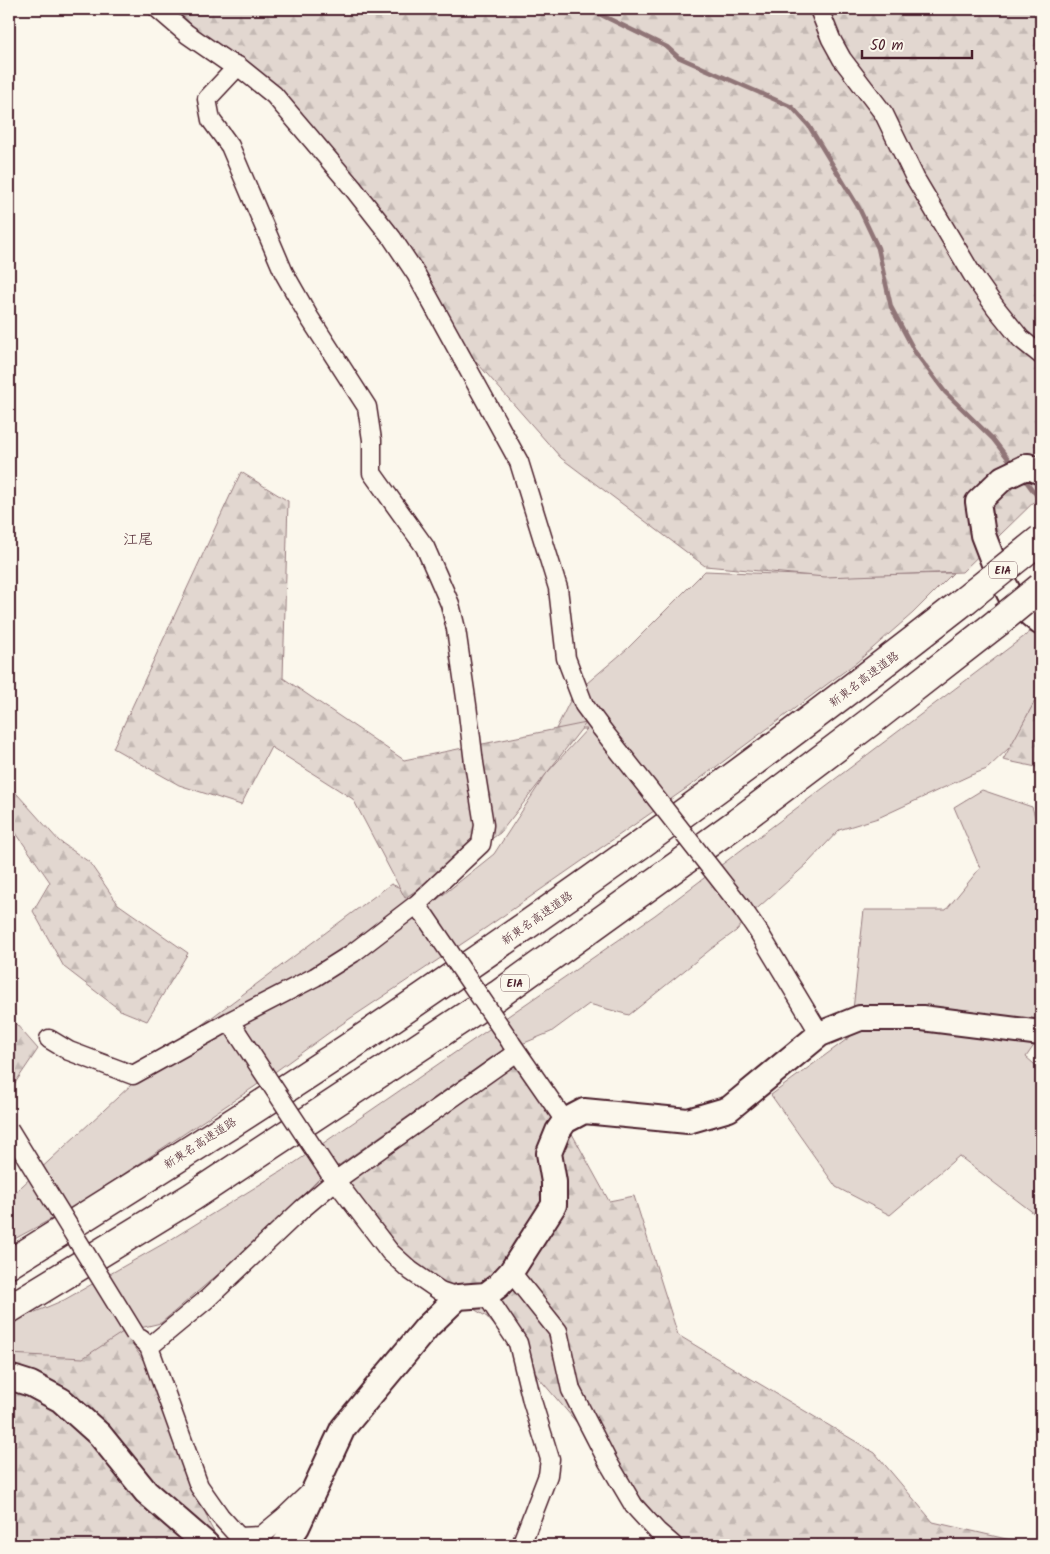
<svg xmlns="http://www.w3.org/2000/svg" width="1050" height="1554" font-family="Kalam,'Klee One',sans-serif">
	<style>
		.grass { fill: #e2d7d0; stroke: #967b7e }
		.forest { fill: url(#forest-firs); stroke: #967b7e }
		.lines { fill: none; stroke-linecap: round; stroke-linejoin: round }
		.stream { stroke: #907477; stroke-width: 4.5 }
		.street-casing { stroke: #4a1f2b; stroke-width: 21 }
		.secondary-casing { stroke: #4a1f2b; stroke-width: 28 }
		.highway-casing { stroke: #4a1f2b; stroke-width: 31 }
		.street { stroke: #fbf7ec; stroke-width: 18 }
		.secondary { stroke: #fbf7ec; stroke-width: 24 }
		.highway { stroke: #fbf7ec; stroke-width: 28 }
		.street-bridge-casing { stroke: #4a1f2b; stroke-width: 21; stroke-linecap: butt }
		.highway-bridge-casing { stroke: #4a1f2b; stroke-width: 31; stroke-linecap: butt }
		.street-bridge { stroke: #fbf7ec; stroke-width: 18 }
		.highway-bridge { stroke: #fbf7ec; stroke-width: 28 }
		.labels { text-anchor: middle; stroke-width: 5; stroke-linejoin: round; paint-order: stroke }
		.shield { fill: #fbf7ec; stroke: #7f6065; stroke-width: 1 }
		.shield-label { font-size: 11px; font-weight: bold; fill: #4a1f2b }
		.street-label { font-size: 12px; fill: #4a1f2b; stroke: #fbf7ec }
		.quarter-label { font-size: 15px; fill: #4a1f2b; stroke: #fbf7ec }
	</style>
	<defs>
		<pattern id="forest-firs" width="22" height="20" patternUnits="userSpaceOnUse" patternTransform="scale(1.25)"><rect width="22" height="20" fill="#e2d7d0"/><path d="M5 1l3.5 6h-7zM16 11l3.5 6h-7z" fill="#c3b8b3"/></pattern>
	</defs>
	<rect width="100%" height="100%" fill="#fbf7ec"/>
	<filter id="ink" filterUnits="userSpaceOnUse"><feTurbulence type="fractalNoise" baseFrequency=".02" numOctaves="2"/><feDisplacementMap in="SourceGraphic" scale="10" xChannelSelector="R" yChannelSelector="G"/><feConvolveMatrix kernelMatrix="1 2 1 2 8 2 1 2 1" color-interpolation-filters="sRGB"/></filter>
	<g filter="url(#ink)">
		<!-- grass -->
		<path class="grass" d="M 705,571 L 822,576 L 953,573 L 913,613 L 857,662 L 697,781 L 487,927 L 330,1032 L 254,1087 L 79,1204 L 9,1242 L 9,1198 L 172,1047 L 391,884 L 434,902 L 494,854 L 546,774 L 587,729 L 556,729 L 573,695 L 627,649 Z
			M 1030,632 L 1041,636 L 1041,690 L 1011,746 L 987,769 L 971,775 L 878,818 L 839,830 L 807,864 L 751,914 L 736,931 L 711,949 L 629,1015 L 589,1004 L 551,1032 L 495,1055 L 318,1180 L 264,1235 L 161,1323 L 123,1332 L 88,1361 L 9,1354 L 9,1323 L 64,1300 L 170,1240 L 293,1164 L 655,915 Z
			M 982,790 L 1032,807 L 1041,836 L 1041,1035 L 1026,1057 L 1041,1070 L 1041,1214 L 1035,1214 L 959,1156 L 890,1215 L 836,1187 L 771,1095 L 850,1037 L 864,910 L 946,910 L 980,868 L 954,807 Z"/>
		<!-- forest -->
		<path class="forest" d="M 175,9 L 1041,9 L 1041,495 L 962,572 L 825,577 L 705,566 L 561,458 L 449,331 L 340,163 Z
			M 241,472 L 288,501 L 283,678 L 404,760 L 586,723 L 500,833 L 405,898 L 353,799 L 271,747 L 241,805 L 179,785 L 113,748 Z
			M 1041,690 L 1041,768 L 1003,760 Z
			M 9,785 L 59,841 L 89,862 L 118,904 L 188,953 L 147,1021 L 120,1010 L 64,967 L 33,911 L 50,882 L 9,823 Z
			M 9,1016 L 38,1049 L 9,1092 Z
			M 517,1052 L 565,1121 L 609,1201 L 634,1196 L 678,1335 L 875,1453 L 933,1522 L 1028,1544 L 1028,1545 L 686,1545 L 664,1525 L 487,1317 L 436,1286 L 340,1184 Z
			M 123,1332 L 152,1372 L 210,1525 L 221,1545 L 10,1545 L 9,1542 L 9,1354 L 83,1358 Z"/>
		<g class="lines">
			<!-- stream -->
			<path class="stream" d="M 589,9 L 667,47 L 678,57 L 792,107 L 809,126 L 859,208 L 878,248 L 891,307 L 915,352 L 945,392 L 993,439 L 1013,465
				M 1023,477 L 1034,492 L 1041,498"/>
			<defs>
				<path id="street" d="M 158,9 L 187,34 L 226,61 L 238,66 L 274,95 L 352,187 L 392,238 L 416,274 L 519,462 L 558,588 L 566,658 L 584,705 L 601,728
					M 819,9 L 831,39 L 842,59 L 884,114 L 915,178 L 972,274 L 996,308 L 1021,339 L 1041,355
					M 238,66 L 207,99 L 211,120 L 230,146 L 284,273 L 309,317 L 367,407 L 372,440 L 372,473 L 425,547 L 450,604 L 456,629 L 467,705 L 474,763 L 484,825 L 481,844 L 417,904
					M 742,908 L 758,931 L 820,1034
					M 238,1034 L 230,1021 L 315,977 L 353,953 L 417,904 L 423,914
					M 49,1039 L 69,1051 L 133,1075 L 230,1021
					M 511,1043 L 565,1121
					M 329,1172 L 390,1252 L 411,1271 L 440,1291 L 458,1297
					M 511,1272 L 558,1331 L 571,1390 L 608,1462 L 634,1506 L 658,1532 L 673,1545
					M 486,1295 L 518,1343 L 532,1401 L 550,1459 L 548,1475 L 521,1545
					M 141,1339 L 149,1347 L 199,1486 L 220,1516 L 239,1537 L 261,1536 L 284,1517 L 308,1494
					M 149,1347 L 207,1299 L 302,1209 L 335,1181 L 517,1052"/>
				<path id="secondary" d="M 1041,472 L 1028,466 L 1003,478 L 978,502 L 983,535 L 993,561 L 1012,599 L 1041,623
					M 9,1377 L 31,1384 L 61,1400 L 100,1435 L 146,1492 L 207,1545
					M 284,1545 L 297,1527 L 343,1428 L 427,1327 L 458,1297 L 486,1295 L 498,1286 L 511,1272 L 554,1205 L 554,1182 L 549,1153 L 558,1131 L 565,1121 L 584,1111 L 688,1121 L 729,1109 L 820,1034 L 860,1018 L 922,1018 L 1041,1033"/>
				<path id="highway" d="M 9,1264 C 115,1198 220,1132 325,1063 C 393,1019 460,971 527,925 C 676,821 821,713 964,601
					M 9,1309 L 192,1197 L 498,995 L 738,822 L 874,719 L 997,623"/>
			</defs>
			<!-- street casing -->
			<use href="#street" class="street-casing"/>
			<!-- secondary casing -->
			<use href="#secondary" class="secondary-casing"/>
			<!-- highway casing -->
			<use href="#highway" class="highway-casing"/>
			<!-- street -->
			<use href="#street" class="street"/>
			<!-- secondary -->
			<use href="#secondary" class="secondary"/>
			<!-- highway -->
			<use href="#highway" class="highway"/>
			<defs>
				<path id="street-bridge" d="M 601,728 L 742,908
					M 425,916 L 510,1041
					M 238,1034 L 329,1172
					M 9,1129 L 135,1334"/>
				<path id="highway-bridge" d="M 964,601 L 1041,539
					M 997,623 L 1041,587"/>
			</defs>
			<!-- street-bridge casing -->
			<use href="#street-bridge" class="street-bridge-casing"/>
			<!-- highway-bridge casing -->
			<use href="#highway-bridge" class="highway-bridge-casing"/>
			<!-- street-bridge -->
			<use href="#street-bridge" class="street-bridge"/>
			<!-- highway-bridge -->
			<use href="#highway-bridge" class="highway-bridge"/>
		</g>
	</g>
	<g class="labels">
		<!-- shield labels -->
		<g class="shield">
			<rect x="989" y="561.5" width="28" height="17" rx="4"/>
			<rect x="501" y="974.5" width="28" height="17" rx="4"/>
		</g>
		<g class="shield-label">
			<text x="1003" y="574">E1A</text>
			<text x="515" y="987">E1A</text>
		</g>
		<!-- street labels -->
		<g class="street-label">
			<text transform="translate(864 679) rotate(-37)" y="4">新東名高速道路</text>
			<text transform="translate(537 918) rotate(-35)" y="4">新東名高速道路</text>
			<text transform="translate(200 1143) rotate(-33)" y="4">新東名高速道路</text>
		</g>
		<!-- quarter labels -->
		<g class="quarter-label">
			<text x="138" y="544">江尾</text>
		</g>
	</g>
	<!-- margin -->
	<rect width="1050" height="1554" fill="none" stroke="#fbf7ec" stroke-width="30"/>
	<rect x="15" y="15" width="1020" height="1524" fill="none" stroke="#4a1f2b" stroke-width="2" filter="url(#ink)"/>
	<!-- scale -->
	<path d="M862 50v8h110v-8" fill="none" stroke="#4a1f2b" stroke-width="2.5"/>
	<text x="870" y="50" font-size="15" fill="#4a1f2b" stroke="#fbf7ec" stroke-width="4" paint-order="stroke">50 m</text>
</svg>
